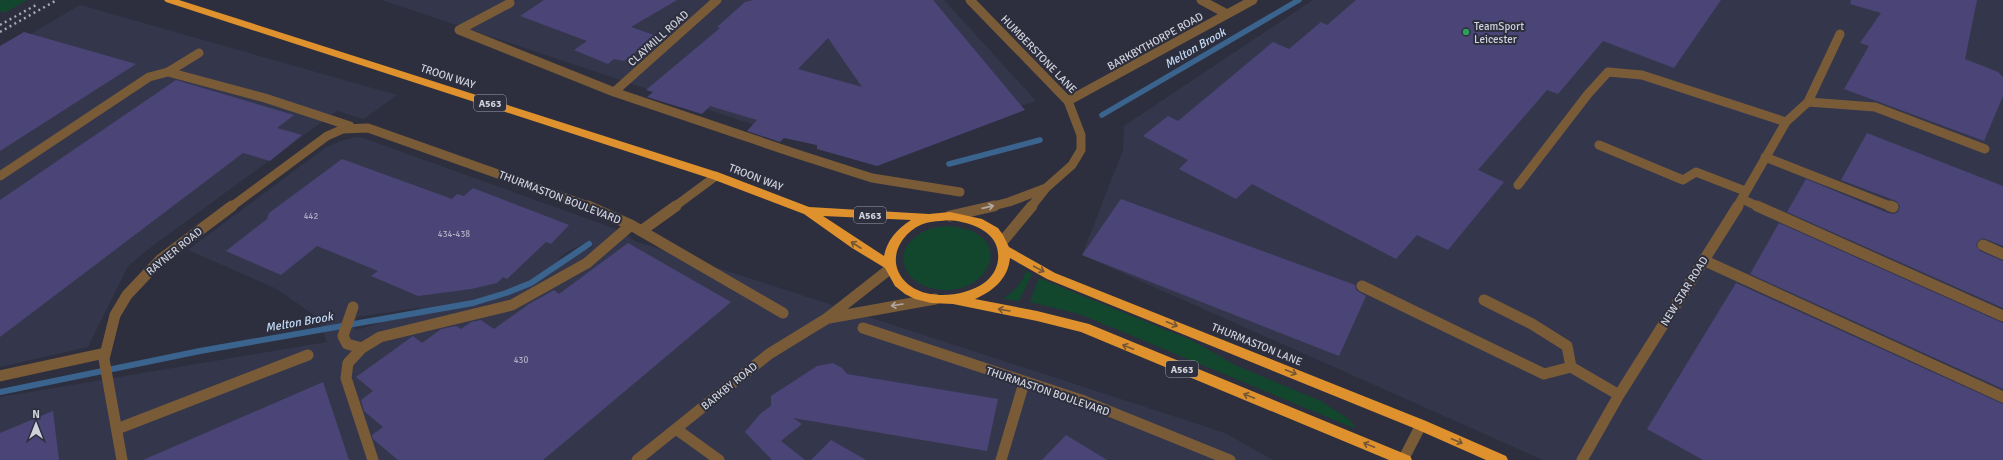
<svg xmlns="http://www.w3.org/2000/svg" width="2003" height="460" font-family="Signika,sans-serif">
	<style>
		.built { fill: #34374c; fill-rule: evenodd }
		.green { fill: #12472e }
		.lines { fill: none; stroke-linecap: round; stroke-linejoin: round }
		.stream-far1 { stroke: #3a648e; stroke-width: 5.5 }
		.stream { stroke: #3a648e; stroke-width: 6 }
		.building { fill: #4b4477; fill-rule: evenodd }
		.minor-far1 { stroke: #7a5b38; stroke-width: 9 }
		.minor { stroke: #7a5b38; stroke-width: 11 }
		.highway { fill: #de912d; fill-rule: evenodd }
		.rail { stroke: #a6a8b4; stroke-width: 2.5; stroke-dasharray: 2 3.5; stroke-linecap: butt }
		.oneway { stroke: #b1a8a2 }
		.oneway2 { stroke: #745637 }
		.leisure-dot { fill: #2e9e5b; stroke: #2d2f3e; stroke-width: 1.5 }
		.labels { text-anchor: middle; stroke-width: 4; stroke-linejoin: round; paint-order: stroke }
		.number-label { font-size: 9px; fill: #aeaec2 }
		.shield { fill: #2d2f3e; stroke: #9ea0ac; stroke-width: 1 }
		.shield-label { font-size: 10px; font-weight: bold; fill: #cfd1db }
		.poi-label { font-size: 11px; fill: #cfd1db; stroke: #2d2f3e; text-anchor: start }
		.street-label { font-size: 11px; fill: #cfd1db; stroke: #2d2f3e }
		.water-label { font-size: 12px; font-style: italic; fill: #c4dcf7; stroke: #2d2f3e }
	</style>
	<rect width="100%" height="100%" fill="#2d2f3e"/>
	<!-- built -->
	<path class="built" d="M 382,0 L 944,0 L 1036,101 L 879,153 L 841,154 Z
		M 1313,0 L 2003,0 L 2003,460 L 1543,460 L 1082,255 L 1123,150 L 1124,126 Z
		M 80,5 L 397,95 L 364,119 L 337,111 L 151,247 L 128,266 L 88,347 L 0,367 L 0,52 Z
		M 357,137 L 363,138 L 616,229 L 635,241 L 1225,433 L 1273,460 L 0,460 L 0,397 L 327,342 L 318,318 L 277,289 L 188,250 L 325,148 L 343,140 ZM 588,241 L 593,246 L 592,248 L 557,260 L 567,252 ZM 424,307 L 364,328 L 354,330 L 357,317 Z"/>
	<!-- green -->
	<path class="green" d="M 0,0 L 27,0 L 4,13 L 0,11 Z
		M 948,226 C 1023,232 987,303 931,288 C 901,280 892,250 921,233 C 929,228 938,227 948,226 Z
		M 1026,271 L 1032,274 L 1019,301 L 1003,299 C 1014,291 1022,284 1026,271 Z
		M 1039,278 L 1193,341 L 1235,365 L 1321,401 L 1350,420 L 1356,429 L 1111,327 L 1079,314 L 1030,302 Z"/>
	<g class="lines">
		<!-- stream-far1 -->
		<path class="stream-far1" d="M 1102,115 L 1299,0
			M 949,164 L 1040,140"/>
		<!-- stream -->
		<path class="stream" d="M 0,392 L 200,351 L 473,303 L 506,293 L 531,283 L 589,244"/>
	</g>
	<!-- building -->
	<path class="building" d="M 544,0 L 677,0 L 631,27 L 657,36 L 624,61 L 614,59 L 608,64 L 574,50 L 587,41 L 520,16 Z
		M 753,0 L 933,0 L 1025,110 L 877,166 L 817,149 L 817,145 L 784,138 L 780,142 L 747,131 L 757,120 L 710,106 L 702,114 L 647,97 L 653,92 L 646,90 L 720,28 L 717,27 L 745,2 ZM 828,38 L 862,87 L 798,69 Z
		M 1356,0 L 1721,0 L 1674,68 L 1603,41 L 1558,94 L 1547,90 L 1478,170 L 1504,182 L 1448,250 L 1417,235 L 1396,259 L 1252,184 L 1236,199 L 1179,169 L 1188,160 L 1143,136 L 1168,116 L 1178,121 L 1273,42 L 1289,49 L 1321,22 L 1327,25 Z
		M 1851,0 L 1977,0 L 1965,59 L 1998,72 L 2003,77 L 2003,96 L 1984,141 L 1844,89 L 1869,46 L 1860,43 L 1881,13 L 1850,4 Z
		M 24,32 L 136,64 L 0,151 L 0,46 Z
		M 176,80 L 294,115 L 277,128 L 302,135 L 270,161 L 243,153 L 0,337 L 0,200 Z
		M 1867,133 L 2003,186 L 2003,246 L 1983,238 L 1979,240 L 1976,245 L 1980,251 L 2003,261 L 2003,308 L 1787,212 L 1806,179 L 1888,213 L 1894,214 L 1898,212 L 1900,206 L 1896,201 L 1841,180 Z
		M 342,159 L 452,199 L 457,194 L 464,196 L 473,188 L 569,225 L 551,244 L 546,242 L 507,279 L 503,277 L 497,283 L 471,289 L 418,296 L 371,276 L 378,271 L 317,246 L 281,275 L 226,251 L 267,219 L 269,213 Z
		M 1121,199 L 1355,285 L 1356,290 L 1366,296 L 1339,356 L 1082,255 Z
		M 1779,223 L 2003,323 L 2003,389 L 1750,274 Z
		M 628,243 L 731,302 L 543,460 L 398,460 L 373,439 L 372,435 L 383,427 L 364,411 L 361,400 L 373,391 L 356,377 L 413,336 L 422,343 L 441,329 L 456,326 L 461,329 L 471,322 L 481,320 L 494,329 L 529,304 L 554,290 L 559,294 Z
		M 1736,283 L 2003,404 L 2003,460 L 1703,460 L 1647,429 Z
		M 833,363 L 842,368 L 847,374 L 998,399 L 987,451 L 793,418 L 802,424 L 781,441 L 805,460 L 772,460 L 745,432 L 760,414 L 771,406 L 771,396 L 817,366 Z
		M 323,382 L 349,460 L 143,460 Z
		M 53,411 L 59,460 L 0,460 L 0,433 Z
		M 1066,435 L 1107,460 L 1042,460 Z
		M 831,440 L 866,460 L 811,460 Z"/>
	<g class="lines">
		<!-- minor-far1 -->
		<path class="minor-far1" d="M 970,0 L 1068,101 L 1081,135 L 1081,150 L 1072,165 L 1046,188 L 1031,207
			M 1201,0 L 1227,14
			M 510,3 L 459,30 L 614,92 L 794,153 L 872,178 L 960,192
			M 168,72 L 199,53
			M 614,92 L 717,0
			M 1068,101 L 1253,0
			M 1808,102 L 1875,107 L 1985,149
			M 1599,145 L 1683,180 L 1696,172 L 1745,191
			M 1765,157 L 1892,207
			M 0,176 L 149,77 L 168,72 L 265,98 L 350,126
			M 1518,185 L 1588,94 L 1608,72 L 1642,75 L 1786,122
			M 1742,199 L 1759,207
			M 231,207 L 327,136 L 343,129 L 368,128 L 591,207
			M 674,207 L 716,176
			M 989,207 L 1009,202 L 1046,188
			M 1737,207 L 1786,122 L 1808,102 L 1840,34"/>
		<!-- minor -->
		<path class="minor" d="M 588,206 L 631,225 L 783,313
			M 1757,206 L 2003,316
			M 1890,206 L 1893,207
			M 950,216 L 994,206
			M 641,231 L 676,206
			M 1002,242 L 1032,206
			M 1983,245 L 2003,254
			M 1703,260 L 2003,397
			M 1362,286 L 1544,374 L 1571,367
			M 1484,300 L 1532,324 L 1567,346 L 1571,367 L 1619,395
			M 353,307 L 343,336 L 347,344 L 362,348
			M 829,318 L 935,299
			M 863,328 L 1084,401 L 1230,460
			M 0,376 L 105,353
			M 117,429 L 308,355
			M 676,429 L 719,460
			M 122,460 L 104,359 L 115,315 L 127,295 L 160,260 L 232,206
			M 373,460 L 346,378 L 348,363 L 362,348 L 380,337 L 512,305 L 587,263 L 631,225
			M 637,460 L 769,354 L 826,319 L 891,268
			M 1001,460 L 1024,383
			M 1403,460 L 1421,425
			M 1582,460 L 1619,395 L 1738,206"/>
		<!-- highway -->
		<path class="highway" d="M 164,0 L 179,0 L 720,173 L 809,207 L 929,214 L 950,212 L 982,219 L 998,228 L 1003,235 L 1009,247 L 1055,273 L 1426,421 L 1506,456 L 1508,460 L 1486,460 L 1416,429 L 1047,279 L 1010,258 C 1008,279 993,291 975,299 L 1037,311 L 1089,324 L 1410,456 L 1412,460 L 1389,460 L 1081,332 L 1037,321 L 953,304 L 931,303 L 915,299 L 905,294 L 895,286 L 885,268 L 852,248 L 804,214 L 712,179 L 166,2 ZM 823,216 L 911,220 C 897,229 887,240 884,256 ZM 950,220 C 973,223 1001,232 998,260 C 997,269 992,277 984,283 C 961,299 914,302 899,273 C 889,254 904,231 923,224 C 931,221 941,221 950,220 Z"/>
		<!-- rail -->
		<path class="rail" d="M 0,25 L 36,5
			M 0,32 L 57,0"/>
	</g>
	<!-- one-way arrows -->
	<defs><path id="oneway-shaft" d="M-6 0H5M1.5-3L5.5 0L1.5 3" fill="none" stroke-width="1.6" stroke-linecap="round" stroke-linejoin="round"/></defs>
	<g class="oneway">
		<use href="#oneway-shaft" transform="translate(988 207) rotate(-13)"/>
		<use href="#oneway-shaft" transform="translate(897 305) rotate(171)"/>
	</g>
	<g class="oneway2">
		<use href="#oneway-shaft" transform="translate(856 245) rotate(-147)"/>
		<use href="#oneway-shaft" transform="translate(1039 269) rotate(28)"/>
		<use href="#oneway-shaft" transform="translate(1004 310) rotate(-170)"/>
		<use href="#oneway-shaft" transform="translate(1172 324) rotate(22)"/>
		<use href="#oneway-shaft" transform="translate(1128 347) rotate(-158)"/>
		<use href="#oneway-shaft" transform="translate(1291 372) rotate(22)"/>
		<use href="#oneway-shaft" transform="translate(1249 396) rotate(-158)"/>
		<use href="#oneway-shaft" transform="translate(1457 441) rotate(23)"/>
		<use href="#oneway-shaft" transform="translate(1369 445) rotate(-158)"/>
	</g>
	<!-- markers -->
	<circle class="leisure-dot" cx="1466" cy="32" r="4"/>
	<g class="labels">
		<!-- number labels -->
		<g class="number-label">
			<text x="311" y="219">442</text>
			<text x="454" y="237">434-438</text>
			<text x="521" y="363">430</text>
		</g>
		<!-- shield labels -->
		<g class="shield">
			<rect x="474" y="95" width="32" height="16" rx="3"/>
			<rect x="854" y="207" width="32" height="16" rx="3"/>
			<rect x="1166" y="361" width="32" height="16" rx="3"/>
		</g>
		<g class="shield-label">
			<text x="490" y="107">A563</text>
			<text x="870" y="219">A563</text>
			<text x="1182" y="373">A563</text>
		</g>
		<!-- poi labels -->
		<g class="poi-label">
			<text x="1474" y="30">TeamSport<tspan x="1474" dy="13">Leicester</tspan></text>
		</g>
		<!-- street labels -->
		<g class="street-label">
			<text transform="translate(658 38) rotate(-42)" y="4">CLAYMILL ROAD</text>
			<text transform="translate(1155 41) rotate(-29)" y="4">BARKBYTHORPE ROAD</text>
			<text transform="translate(1039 54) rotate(46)" y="4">HUMBERSTONE LANE</text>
			<text transform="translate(448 76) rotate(18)" y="4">TROON WAY</text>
			<text transform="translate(756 177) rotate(21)" y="4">TROON WAY</text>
			<text transform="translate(560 197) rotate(21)" y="4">THURMASTON BOULEVARD</text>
			<text transform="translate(174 251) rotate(-39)" y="4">RAYNER ROAD</text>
			<text transform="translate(1684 291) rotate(-58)" y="4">NEW STAR ROAD</text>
			<text transform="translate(1257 344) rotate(22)" y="4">THURMASTON LANE</text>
			<text transform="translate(729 386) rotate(-39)" y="4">BARKBY ROAD</text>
			<text transform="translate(1048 391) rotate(19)" y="4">THURMASTON BOULEVARD</text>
		</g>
		<!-- water labels -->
		<g class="water-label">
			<text transform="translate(1195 48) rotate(-30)" y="4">Melton Brook</text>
			<text transform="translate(299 322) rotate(-10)" y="4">Melton Brook</text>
		</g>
	</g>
	<!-- north arrow -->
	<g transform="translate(36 424)" stroke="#2d2f3e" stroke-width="3" paint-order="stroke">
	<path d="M0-3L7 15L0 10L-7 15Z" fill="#cfd1db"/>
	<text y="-6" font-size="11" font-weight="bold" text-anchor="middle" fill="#cfd1db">N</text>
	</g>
</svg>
